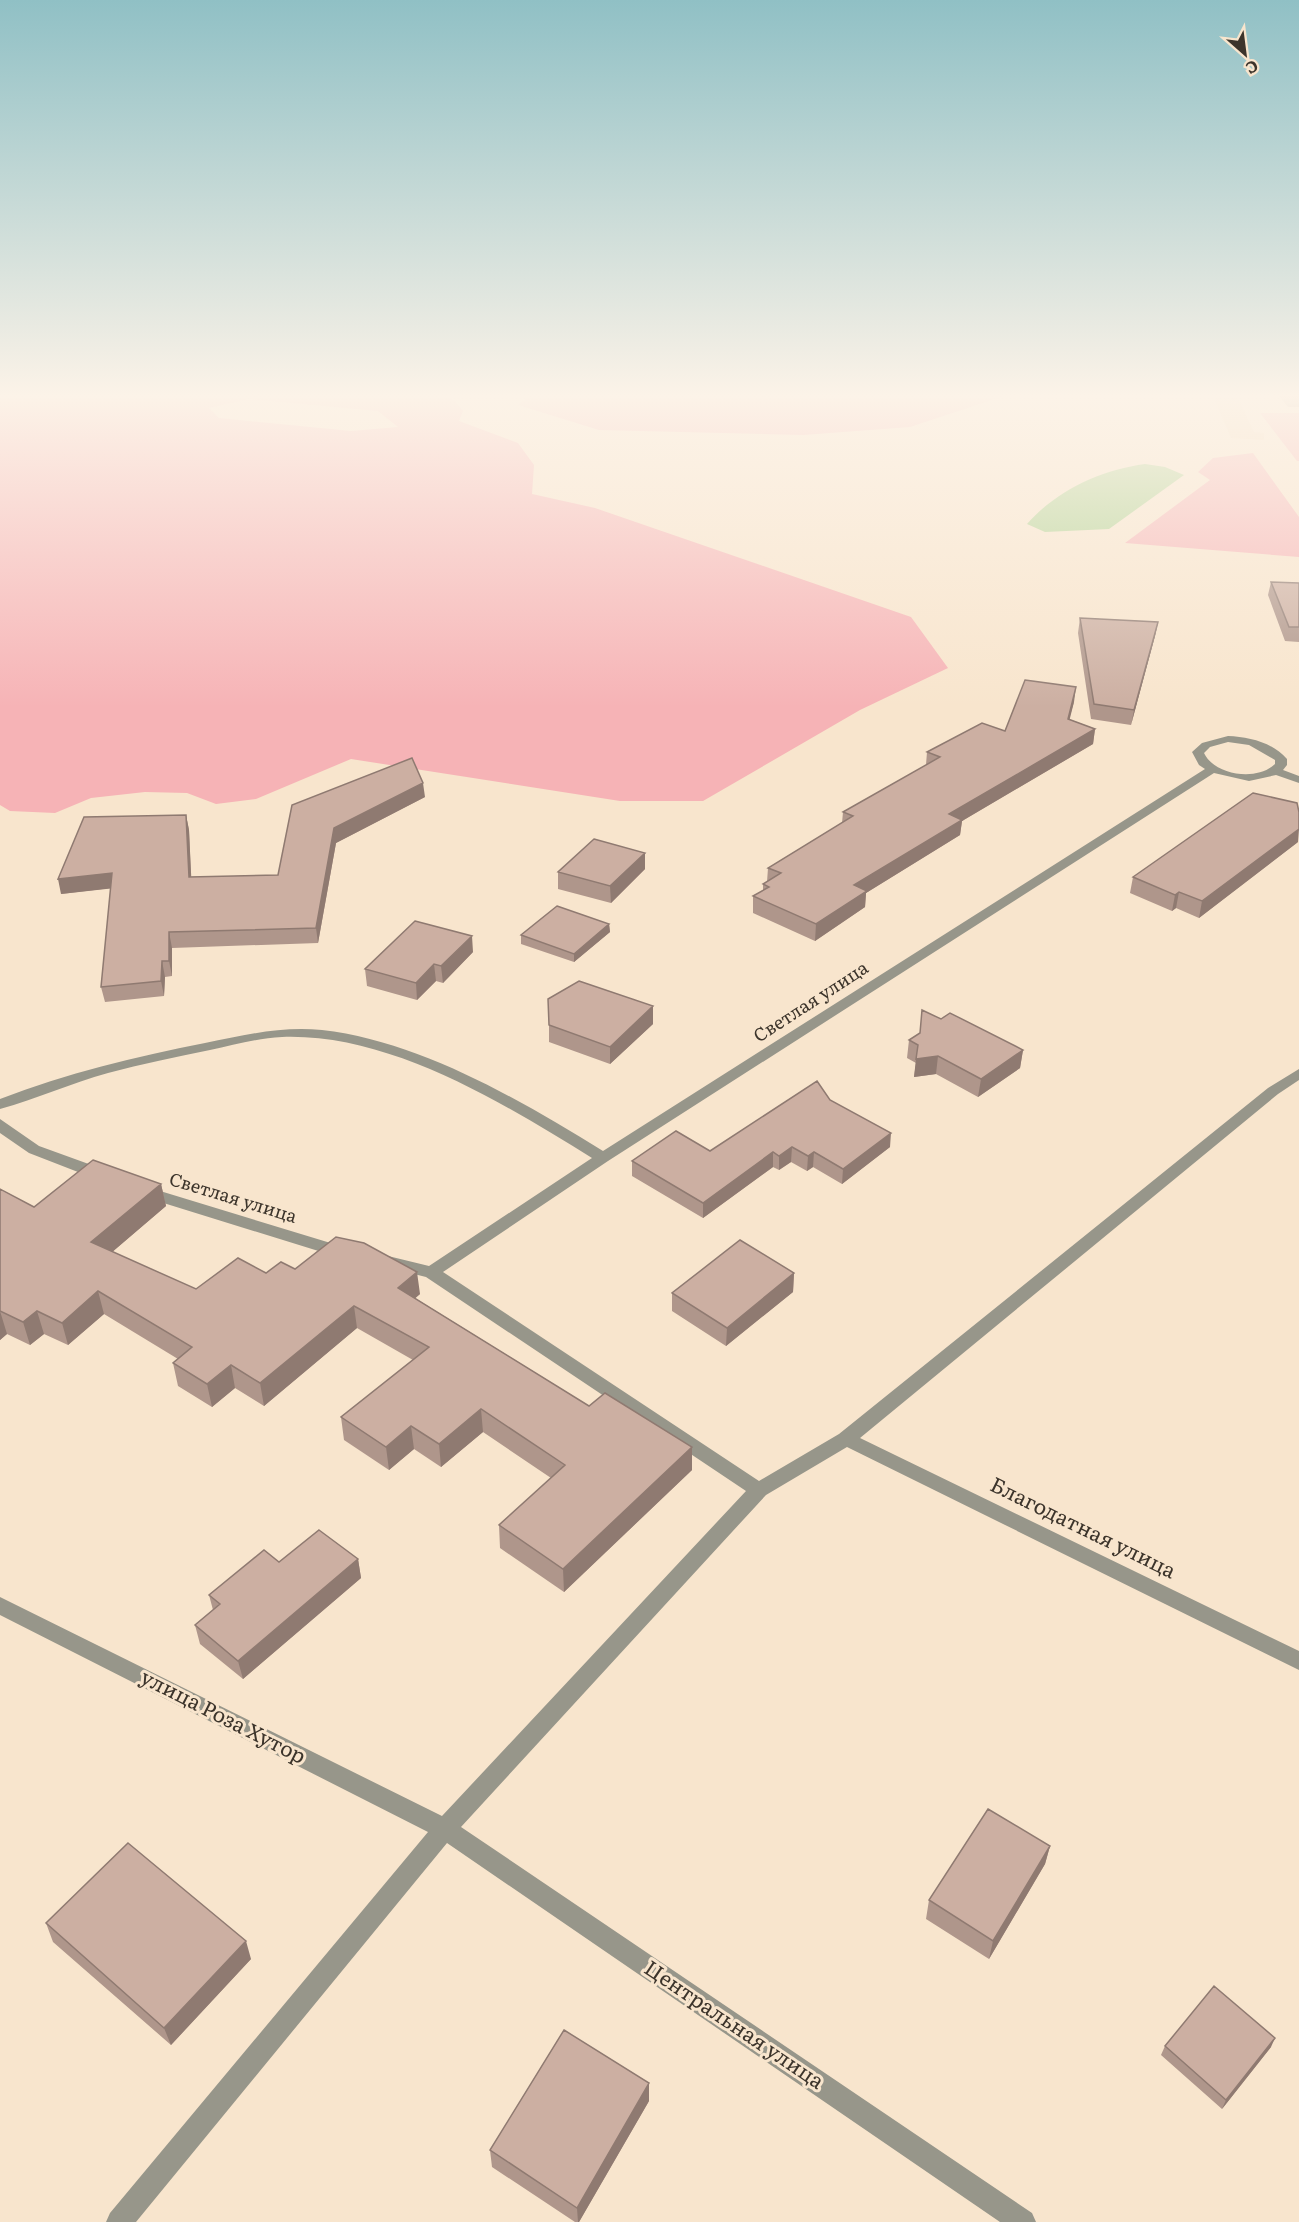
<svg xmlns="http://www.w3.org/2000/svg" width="1299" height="2222" font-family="Literata,serif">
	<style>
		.built { fill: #f2dabc }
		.green { fill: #f6b3b6; fill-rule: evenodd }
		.water { fill: #add190 }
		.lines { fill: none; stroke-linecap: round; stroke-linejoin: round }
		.minor { fill: #97968a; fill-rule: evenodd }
		.wall { fill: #af968b }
		.shaded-wall { fill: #8f7a71 }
		.building { fill: #ccafa2; stroke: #8f7a71; stroke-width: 1.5 }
		.labels { text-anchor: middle; stroke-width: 6; stroke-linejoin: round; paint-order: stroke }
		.street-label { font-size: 18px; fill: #3c342b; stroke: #f8e5cd }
		.near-street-label { font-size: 21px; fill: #3c342b; stroke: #f8e5cd }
	</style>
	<rect width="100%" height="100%" fill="#f8e5cd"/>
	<!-- built -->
	<path class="built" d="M 1213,396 L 1237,396 L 1254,432 L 1264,433 L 1264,440 L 1231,438 Z"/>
	<!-- green -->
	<path class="green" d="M 0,396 L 436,396 L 454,400 L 463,411 L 459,421 L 518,443 L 534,465 L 532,494 L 595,508 L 911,617 L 948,668 L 860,710 L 703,801 L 620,801 L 351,759 L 256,799 L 216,804 L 187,793 L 145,792 L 91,798 L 55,813 L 10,811 L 0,805 ZM 249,399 L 378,411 L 398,427 L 351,431 L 219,418 L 209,408 Z
		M 529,396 L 1004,396 L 910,427 L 803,435 L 599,430 L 518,405 Z
		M 1260,413 L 1299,413 L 1299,461 L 1297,461 Z
		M 1253,453 L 1299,517 L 1299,557 L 1125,543 L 1210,480 L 1198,472 L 1213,458 Z"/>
	<!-- water -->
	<path class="water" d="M 1145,464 L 1165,467 L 1184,475 L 1109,529 L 1045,532 L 1027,524 C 1057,490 1101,470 1145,464 Z"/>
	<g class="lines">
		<!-- minor -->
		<path class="minor" d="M 1228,736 C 1249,737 1272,742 1287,759 L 1287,765 L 1283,770 L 1299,776 L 1299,783 L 1276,775 L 1249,781 L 1214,773 L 608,1161 L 443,1272 L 759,1481 L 839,1434 L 1268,1088 L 1299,1069 L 1299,1080 L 1278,1094 L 860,1438 L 1299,1651 L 1299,1670 L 847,1447 L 766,1495 L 461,1827 L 1032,2213 L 1036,2222 L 1000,2222 L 447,1843 L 136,2222 L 106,2222 L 110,2213 L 428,1832 L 0,1615 L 0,1597 L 442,1816 L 746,1491 L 426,1277 L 382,1266 L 380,1262 L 382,1258 L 388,1256 L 429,1266 L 592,1158 C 503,1103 390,1033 282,1037 C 258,1038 234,1045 210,1050 C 176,1057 142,1064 108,1073 C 71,1083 37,1099 0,1109 L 0,1099 C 67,1073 135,1057 205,1043 C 245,1035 281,1026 322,1030 C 420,1041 520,1100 603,1151 L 1205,769 L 1199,765 L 1192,752 L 1202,743 ZM 1228,742 L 1249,745 L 1275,760 L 1275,764 C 1257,782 1214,775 1204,753 L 1210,747 Z
			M 0,1119 L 39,1146 L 108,1171 L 110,1175 L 102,1180 L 96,1179 L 29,1153 L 0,1133 Z
			M 147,1187 L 347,1248 L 349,1252 L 347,1256 L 341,1258 L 141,1196 L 139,1192 Z"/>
	</g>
	<!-- wall -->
	<path class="wall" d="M 1279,396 L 1299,396 L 1299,407 L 1288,407 Z
		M 1271,582 L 1299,583 L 1299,642 L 1285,641 L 1268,595 Z
		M 1080,618 L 1158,622 L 1155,636 L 1131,725 L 1091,719 L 1078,633 Z
		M 1074,702 L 1069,719 L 1095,729 L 1093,744 L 962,821 L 960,835 L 866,893 L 865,907 L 815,941 L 753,913 L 753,896 L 763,890 L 763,884 L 767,882 L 768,868 L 842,823 L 843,812 L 926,765 L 927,752 L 1005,731 Z
		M 425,797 L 336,843 L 318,943 L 172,948 L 172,976 L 165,977 L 164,996 L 105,1002 L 101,987 L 111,888 L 61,894 L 186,815 L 189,830 L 191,877 L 278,875 L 292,805 Z
		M 1298,842 L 1199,918 L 1176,908 L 1172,911 L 1130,893 L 1133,877 Z
		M 645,869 L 611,903 L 558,889 L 558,872 Z
		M 609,924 L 610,932 L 574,962 L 521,944 L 521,935 Z
		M 473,952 L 443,983 L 436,981 L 417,1000 L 367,986 L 365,969 Z
		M 941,1019 L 1023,1050 L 1020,1068 L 978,1097 L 936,1074 L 914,1077 L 916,1063 L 907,1058 L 909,1040 Z
		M 653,1024 L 610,1064 L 549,1042 L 549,1025 Z
		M 830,1100 L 890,1147 L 842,1184 L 813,1167 L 807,1171 L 791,1162 L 779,1170 L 773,1167 L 703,1218 L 632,1176 L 632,1161 L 710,1151 Z
		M 161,1184 L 166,1206 L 112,1252 L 196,1289 L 266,1273 L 295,1269 L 420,1294 L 415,1298 L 589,1406 L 692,1447 L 692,1470 L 564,1592 L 500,1548 L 499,1525 L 551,1478 L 483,1432 L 441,1467 L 414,1449 L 389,1470 L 344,1440 L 341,1417 L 413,1360 L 357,1328 L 264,1406 L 235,1388 L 212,1407 L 178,1386 L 173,1363 L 178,1359 L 104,1314 L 68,1345 L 44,1334 L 30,1345 L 7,1334 L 0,1340 L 0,1189 L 34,1207 Z
		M 794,1273 L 793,1292 L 726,1346 L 672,1311 L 672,1293 Z
		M 358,1559 L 361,1578 L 243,1679 L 200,1644 L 195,1625 L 213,1610 L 209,1595 L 279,1562 Z
		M 1050,1846 L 1045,1864 L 989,1959 L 926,1919 L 929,1900 Z
		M 46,1923 L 251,1959 L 171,2045 L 53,1942 Z
		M 1165,2046 L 1271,2047 L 1222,2109 L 1161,2055 Z
		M 649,2101 L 579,2222 L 575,2222 L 492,2167 L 490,2150 Z"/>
	<!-- shaded-wall -->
	<path class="shaded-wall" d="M 1158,622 L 1155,636 L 1131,725 L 1134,710 Z
		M 1076,687 L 1074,702 L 1066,734 L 1068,719 Z
		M 1095,729 L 1093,744 L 962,821 L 960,835 L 866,893 L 865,907 L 815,941 L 816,924 L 854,885 L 949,814 Z
		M 423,783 L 425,797 L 336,843 L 318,943 L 316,928 L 334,828 Z
		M 186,815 L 189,830 L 192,893 L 189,877 Z
		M 1299,829 L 1298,842 L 1199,918 L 1202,901 Z
		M 645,853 L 645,869 L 611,903 L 610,886 Z
		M 112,873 L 115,888 L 61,894 L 58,879 Z
		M 1179,892 L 1176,908 L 1172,911 L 1175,895 Z
		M 609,924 L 610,932 L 574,962 L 574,954 Z
		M 169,932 L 172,948 L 172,976 L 169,961 Z
		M 472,936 L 473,952 L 443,983 L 441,966 Z
		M 162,961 L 165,977 L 164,996 L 161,981 Z
		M 434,964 L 436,981 L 417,1000 L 416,983 Z
		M 653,1006 L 653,1024 L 610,1064 L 610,1047 Z
		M 1023,1050 L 1020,1068 L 978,1097 L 981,1079 Z
		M 938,1056 L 936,1074 L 914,1077 L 916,1059 Z
		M 891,1133 L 890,1147 L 842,1184 L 843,1169 Z
		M 792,1147 L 791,1162 L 779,1170 L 779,1156 Z
		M 773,1152 L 773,1167 L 703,1218 L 703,1203 Z
		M 814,1152 L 813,1167 L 807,1171 L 808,1156 Z
		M 161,1184 L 166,1206 L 97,1265 L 91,1242 Z
		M 417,1272 L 420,1294 L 401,1311 L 398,1288 Z
		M 794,1273 L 793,1292 L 726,1346 L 727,1328 Z
		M 98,1291 L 104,1314 L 68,1345 L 62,1323 Z
		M 354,1306 L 357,1328 L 264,1406 L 260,1383 Z
		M 0,1311 L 7,1334 L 0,1340 Z
		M 37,1311 L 44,1334 L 30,1345 L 23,1322 Z
		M 231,1365 L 235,1388 L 212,1407 L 207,1384 Z
		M 481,1409 L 483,1432 L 441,1467 L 439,1444 Z
		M 411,1426 L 414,1449 L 389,1470 L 386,1447 Z
		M 692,1447 L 692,1470 L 564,1592 L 563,1569 Z
		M 358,1559 L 361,1578 L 243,1679 L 238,1661 Z
		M 1050,1846 L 1045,1864 L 989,1959 L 993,1941 Z
		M 246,1941 L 251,1959 L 171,2045 L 164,2028 Z
		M 1275,2038 L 1271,2047 L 1222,2109 L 1226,2100 Z
		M 649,2083 L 649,2101 L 579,2222 L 578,2222 L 577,2208 Z"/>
	<!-- building -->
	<path class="building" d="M 1271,582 L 1299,583 L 1299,627 L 1289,627 Z
		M 1080,618 L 1158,622 L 1134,710 L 1094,704 Z
		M 1025,680 L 1076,687 L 1068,719 L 1095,729 L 949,814 L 962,820 L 854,885 L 867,891 L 816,924 L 753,896 L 769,887 L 763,884 L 781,873 L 768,868 L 853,816 L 843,812 L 940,757 L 927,752 L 982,723 L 1005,731 Z
		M 412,758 L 423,783 L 334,828 L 316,928 L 169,932 L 169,961 L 162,961 L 161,981 L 101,987 L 112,873 L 58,879 L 84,817 L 186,815 L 189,877 L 278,875 L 292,805 Z
		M 1253,793 L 1297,803 L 1299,812 L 1299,829 L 1202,901 L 1179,892 L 1175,895 L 1133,877 Z
		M 594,839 L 645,853 L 610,886 L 558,872 Z
		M 557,906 L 609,924 L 574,954 L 521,935 Z
		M 415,921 L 472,936 L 441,966 L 434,964 L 416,983 L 365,969 Z
		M 579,981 L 653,1006 L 610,1047 L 549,1025 L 548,999 Z
		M 922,1010 L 941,1019 L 950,1013 L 1023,1050 L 981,1079 L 938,1056 L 916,1059 L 918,1045 L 909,1040 L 920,1033 Z
		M 817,1081 L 830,1100 L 891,1133 L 843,1169 L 814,1152 L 808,1156 L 792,1147 L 779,1156 L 773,1152 L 703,1203 L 632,1161 L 676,1131 L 710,1151 Z
		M 93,1160 L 161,1184 L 91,1242 L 196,1289 L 238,1258 L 266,1273 L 281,1262 L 295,1269 L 336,1237 L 364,1243 L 417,1272 L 398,1288 L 589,1406 L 605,1393 L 692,1447 L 563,1569 L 499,1525 L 565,1465 L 481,1409 L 439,1444 L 411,1426 L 386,1447 L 341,1417 L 429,1347 L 354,1306 L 260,1383 L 231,1365 L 207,1384 L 173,1363 L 192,1347 L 98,1291 L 62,1323 L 37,1311 L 23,1322 L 0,1311 L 0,1189 L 34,1207 Z
		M 740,1240 L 794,1273 L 727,1328 L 672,1293 Z
		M 319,1530 L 358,1559 L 238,1661 L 195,1625 L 220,1604 L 209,1595 L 264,1550 L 279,1562 Z
		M 988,1809 L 1050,1846 L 993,1941 L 929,1900 Z
		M 128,1843 L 246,1941 L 164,2028 L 46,1923 Z
		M 1214,1986 L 1275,2038 L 1226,2100 L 1165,2046 Z
		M 564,2030 L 649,2083 L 577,2208 L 490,2150 Z"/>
	<!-- sky -->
	<linearGradient id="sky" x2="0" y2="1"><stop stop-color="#90c0c5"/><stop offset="0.56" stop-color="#fcf3e8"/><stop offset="1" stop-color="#fcf3e8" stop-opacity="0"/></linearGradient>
	<rect width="1299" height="707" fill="url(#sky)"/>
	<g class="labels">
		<!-- street labels -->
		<g class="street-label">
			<text transform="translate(811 1002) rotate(-33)" y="6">Светлая улица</text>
			<text transform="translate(233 1198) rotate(17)" y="6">Светлая улица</text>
		</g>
		<!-- near-street labels -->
		<g class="near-street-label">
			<text transform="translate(1083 1528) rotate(26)" y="7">Благодатная улица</text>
			<text transform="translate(223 1717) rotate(27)" y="7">улица Роза Хутор</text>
			<text transform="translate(734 2025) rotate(34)" y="7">Центральная улица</text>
		</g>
	</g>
	<!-- north arrow -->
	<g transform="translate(1245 54) rotate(152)" stroke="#f8e5cd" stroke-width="4.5" paint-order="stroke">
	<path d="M0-4.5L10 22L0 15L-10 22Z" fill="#3c342b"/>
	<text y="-9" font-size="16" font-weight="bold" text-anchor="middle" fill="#3c342b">С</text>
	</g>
</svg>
